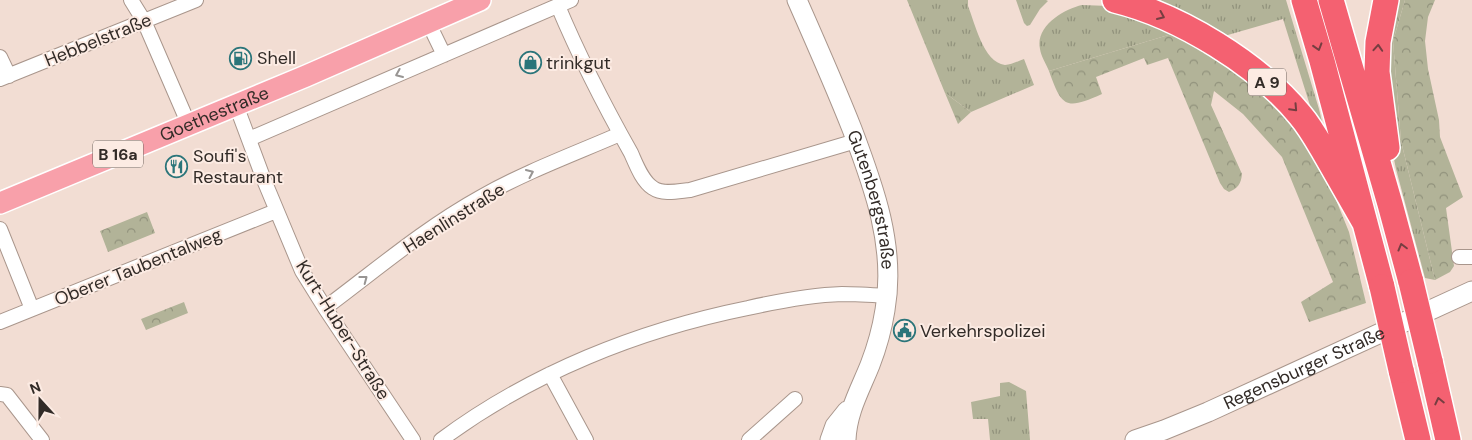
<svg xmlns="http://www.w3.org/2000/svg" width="1472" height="440" font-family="'DM Sans',sans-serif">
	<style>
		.grass { fill: url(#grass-tufts) }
		.forest { fill: url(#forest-crowns) }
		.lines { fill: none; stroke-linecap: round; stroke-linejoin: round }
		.street-casing { stroke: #a9968c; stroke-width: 16 }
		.secondary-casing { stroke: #a9968c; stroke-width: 21 }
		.primary-casing { stroke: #fff; stroke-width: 24 }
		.highway-casing { stroke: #fff; stroke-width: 28 }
		.street { stroke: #fff; stroke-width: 14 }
		.secondary { stroke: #fff; stroke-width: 19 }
		.primary { stroke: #f8a0aa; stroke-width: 21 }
		.highway { stroke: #f46171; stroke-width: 25 }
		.highway-bridge-casing { stroke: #fff; stroke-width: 28; stroke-linecap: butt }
		.highway-bridge { stroke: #f46171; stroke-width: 25 }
		.oneway { stroke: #763e41 }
		.oneway2 { stroke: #989593 }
		.labels { text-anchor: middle; stroke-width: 4; stroke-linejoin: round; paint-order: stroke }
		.shield { fill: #fcebe3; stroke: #6f655f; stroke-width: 1 }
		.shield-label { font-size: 16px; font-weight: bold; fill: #322b27 }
		.street-label { font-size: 18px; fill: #322b27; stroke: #fcebe3 }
		.poi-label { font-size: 18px; fill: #322b27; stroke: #fcebe3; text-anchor: start }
	</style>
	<defs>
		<pattern id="grass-tufts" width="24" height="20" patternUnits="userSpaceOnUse" patternTransform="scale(1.25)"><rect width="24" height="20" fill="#b2b398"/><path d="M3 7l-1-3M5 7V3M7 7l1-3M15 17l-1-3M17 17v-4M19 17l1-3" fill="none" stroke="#91927c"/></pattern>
		<pattern id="forest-crowns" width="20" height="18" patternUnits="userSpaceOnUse" patternTransform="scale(1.25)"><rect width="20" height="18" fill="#b2b398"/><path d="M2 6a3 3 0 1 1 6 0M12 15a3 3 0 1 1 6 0" fill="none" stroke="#91927c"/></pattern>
	</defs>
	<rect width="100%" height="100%" fill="#f2ddd3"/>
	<!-- grass -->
	<path class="grass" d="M 907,0 L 968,0 L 968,6 C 975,23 983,62 1005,65 C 1011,65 1018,61 1024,59 L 1034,85 L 971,112 L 945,93 Z
		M 1016,0 L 1046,0 L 1048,1 L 1040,9 L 1030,25 L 1027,26 L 1024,23 Z
		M 1135,0 L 1286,0 L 1319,109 L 1330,155 L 1312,112 L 1283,19 L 1214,39 Z
		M 1391,0 L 1405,0 L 1393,41 L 1401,141 L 1435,280 L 1425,278 L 1396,169 L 1387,125 Z
		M 1082,5 L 1109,6 L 1175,33 L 1049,71 C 1046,64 1041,56 1040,49 C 1035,26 1064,9 1082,5 Z
		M 1009,382 L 1026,391 L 1030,440 L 990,440 L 988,419 L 973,419 L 971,402 L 1000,396 L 1000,383 Z"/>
	<!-- forest -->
	<path class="forest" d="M 1405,0 L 1435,0 L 1428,17 L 1425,41 L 1428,69 L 1439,120 L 1440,137 L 1463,197 L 1446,208 L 1454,266 L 1450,272 L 1435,280 L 1401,141 L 1393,41 Z
		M 1175,33 L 1211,52 L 1280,107 L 1305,139 L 1328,180 L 1349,232 L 1366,303 L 1309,322 L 1301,302 L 1333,282 L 1282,157 L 1243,114 L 1214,91 L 1211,105 L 1242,174 C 1241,184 1238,188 1229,192 L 1224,189 L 1220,183 L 1168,58 L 1147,65 L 1144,58 L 1096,77 L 1102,94 C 1066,110 1062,108 1049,71 Z
		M 945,93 L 971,112 L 958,124 Z
		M 147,212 L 155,233 L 108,252 L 100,231 Z
		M 184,302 L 188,313 L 146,330 L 141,319 Z"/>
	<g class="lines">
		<defs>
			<path id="street" d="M 131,0 L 144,21 L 189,125
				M 558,6 C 579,56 604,105 631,153 C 636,164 642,181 653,188 C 663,195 679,191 690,190 L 856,141
				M 428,22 L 444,55
				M 0,57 L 9,76
				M 0,79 L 196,0
				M 236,105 L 264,180 L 302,271 L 325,308 L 413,440
				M 249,139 L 571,0
				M 0,229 L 32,309
				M 1459,257 L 1472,257
				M 325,308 C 376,270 425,228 481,197 C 525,172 574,154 620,134
				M 0,322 L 276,211
				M 550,374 L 586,440
				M 0,394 L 7,395 L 42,440
				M 441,440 C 531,373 639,330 748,308 C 779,301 810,295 842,294 C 857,294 872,295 887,296
				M 749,440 L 795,399"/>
			<g id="secondary">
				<path id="s1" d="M 797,0 C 816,43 835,86 852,129 C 874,187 896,247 885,310 C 882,329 877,347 870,365 C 860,390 847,412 846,440"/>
				<path d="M 830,440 L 835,426 L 847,411"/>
				<path id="s2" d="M 1135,440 L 1164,430 L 1208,412 L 1472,291"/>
			</g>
			<g id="primary">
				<path id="s3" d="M 0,203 L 306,76 L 480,0"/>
			</g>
			<path id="highway" d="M 1115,0 C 1180,16 1258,64 1300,115 C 1312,129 1320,145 1329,160 C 1341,181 1353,202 1365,223
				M 1304,0 L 1322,61 L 1382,287
				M 1331,0 L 1390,204 L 1411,282
				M 1386,0 L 1378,42 L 1377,72 L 1387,148
				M 1430,361 L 1448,440
				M 1401,370 L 1418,440"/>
		</defs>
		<!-- street casing -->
		<use href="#street" class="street-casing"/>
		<!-- secondary casing -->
		<use href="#secondary" class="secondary-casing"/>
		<!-- primary casing -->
		<use href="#primary" class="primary-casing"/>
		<!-- highway casing -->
		<use href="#highway" class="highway-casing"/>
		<!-- street -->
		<use href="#street" class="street"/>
		<!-- secondary -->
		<use href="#secondary" class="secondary"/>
		<!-- primary -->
		<use href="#primary" class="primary"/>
		<!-- highway -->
		<use href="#highway" class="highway"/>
		<defs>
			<path id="highway-bridge" d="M 1411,282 L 1430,361
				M 1382,287 L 1401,370"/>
		</defs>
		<!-- highway-bridge casing -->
		<use href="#highway-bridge" class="highway-bridge-casing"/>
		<!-- highway-bridge -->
		<use href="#highway-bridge" class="highway-bridge"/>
	</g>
	<!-- one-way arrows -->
	<defs><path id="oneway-chevron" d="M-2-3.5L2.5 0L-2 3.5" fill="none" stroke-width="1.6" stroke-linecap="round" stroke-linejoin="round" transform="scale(1.25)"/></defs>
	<g class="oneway">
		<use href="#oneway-chevron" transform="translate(1161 16) rotate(24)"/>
		<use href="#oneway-chevron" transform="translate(1318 47) rotate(73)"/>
		<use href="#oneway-chevron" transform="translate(1378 48) rotate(-86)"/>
		<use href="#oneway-chevron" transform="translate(1294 108) rotate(47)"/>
		<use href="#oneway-chevron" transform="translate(1402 247) rotate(-105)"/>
		<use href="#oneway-chevron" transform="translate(1439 401) rotate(-103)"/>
	</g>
	<g class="oneway2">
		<use href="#oneway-chevron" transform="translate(399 74) rotate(157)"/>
		<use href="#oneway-chevron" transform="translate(530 173) rotate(-24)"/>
		<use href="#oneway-chevron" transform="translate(364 279) rotate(-37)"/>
	</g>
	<!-- icons -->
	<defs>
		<symbol id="fuel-ring" viewBox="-11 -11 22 22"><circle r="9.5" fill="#fcebe3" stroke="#2b757a" stroke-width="1.5"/><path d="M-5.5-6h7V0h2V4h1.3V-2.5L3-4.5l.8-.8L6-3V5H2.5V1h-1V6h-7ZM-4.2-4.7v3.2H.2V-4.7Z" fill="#2b757a"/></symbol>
		<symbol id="shop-ring" viewBox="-11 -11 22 22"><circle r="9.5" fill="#fcebe3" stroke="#2b757a" stroke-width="1.5"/><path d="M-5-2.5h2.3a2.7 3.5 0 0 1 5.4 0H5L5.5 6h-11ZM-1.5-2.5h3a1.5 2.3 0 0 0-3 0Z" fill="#2b757a"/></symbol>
		<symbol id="restaurant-ring" viewBox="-11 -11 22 22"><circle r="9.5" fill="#fcebe3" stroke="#2b757a" stroke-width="1.5"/><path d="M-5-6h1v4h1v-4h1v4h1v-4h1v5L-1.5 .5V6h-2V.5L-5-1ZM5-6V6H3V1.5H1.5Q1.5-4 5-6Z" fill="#2b757a"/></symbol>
		<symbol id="civic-ring" viewBox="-11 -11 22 22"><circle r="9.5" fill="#fcebe3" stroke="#2b757a" stroke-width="1.5"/><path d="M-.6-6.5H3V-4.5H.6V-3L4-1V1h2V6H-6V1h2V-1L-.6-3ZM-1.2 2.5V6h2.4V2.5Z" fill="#2b757a"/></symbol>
	</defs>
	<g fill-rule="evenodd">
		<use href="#fuel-ring" x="228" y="46" width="25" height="25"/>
		<use href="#shop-ring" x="518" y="50" width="25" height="25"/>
		<use href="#restaurant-ring" x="164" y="154" width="25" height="25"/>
		<use href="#civic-ring" x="892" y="318" width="25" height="25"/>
	</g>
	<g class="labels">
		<!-- shield labels -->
		<g class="shield">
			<rect x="1248" y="68.5" width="38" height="27" rx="4"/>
			<rect x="93" y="140.5" width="50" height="27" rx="4"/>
		</g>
		<g class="shield-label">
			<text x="1267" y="88">A 9</text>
			<text x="118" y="160">B 16a</text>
		</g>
		<!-- street labels -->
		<g class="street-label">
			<text transform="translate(98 40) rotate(-22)" y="6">Hebbelstraße</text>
			<text dy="6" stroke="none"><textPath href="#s3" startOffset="232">Goethestraße</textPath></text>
			<text dy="6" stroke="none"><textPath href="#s1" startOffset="214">Gutenbergstraße</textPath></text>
			<text transform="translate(454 218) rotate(-32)" y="6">Haenlinstraße</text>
			<text transform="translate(138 267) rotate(-22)" y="6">Oberer Taubentalweg</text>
			<text transform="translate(343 330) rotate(58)" y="6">Kurt-Huber-Straße</text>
			<text dy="6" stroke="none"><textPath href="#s2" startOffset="184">Regensburger Straße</textPath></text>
		</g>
		<!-- poi labels -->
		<g class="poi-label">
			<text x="257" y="64">Shell</text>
			<text x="546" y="69">trinkgut</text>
			<text x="193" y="162">Soufi's<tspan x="193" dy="21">Restaurant</tspan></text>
			<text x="920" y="337">Verkehrspolizei</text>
		</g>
	</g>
	<!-- north arrow -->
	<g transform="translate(40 400) rotate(339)" stroke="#fcebe3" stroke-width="4" paint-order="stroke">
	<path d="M0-4L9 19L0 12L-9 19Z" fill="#322b27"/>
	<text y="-8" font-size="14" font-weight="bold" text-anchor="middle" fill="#322b27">N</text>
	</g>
</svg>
